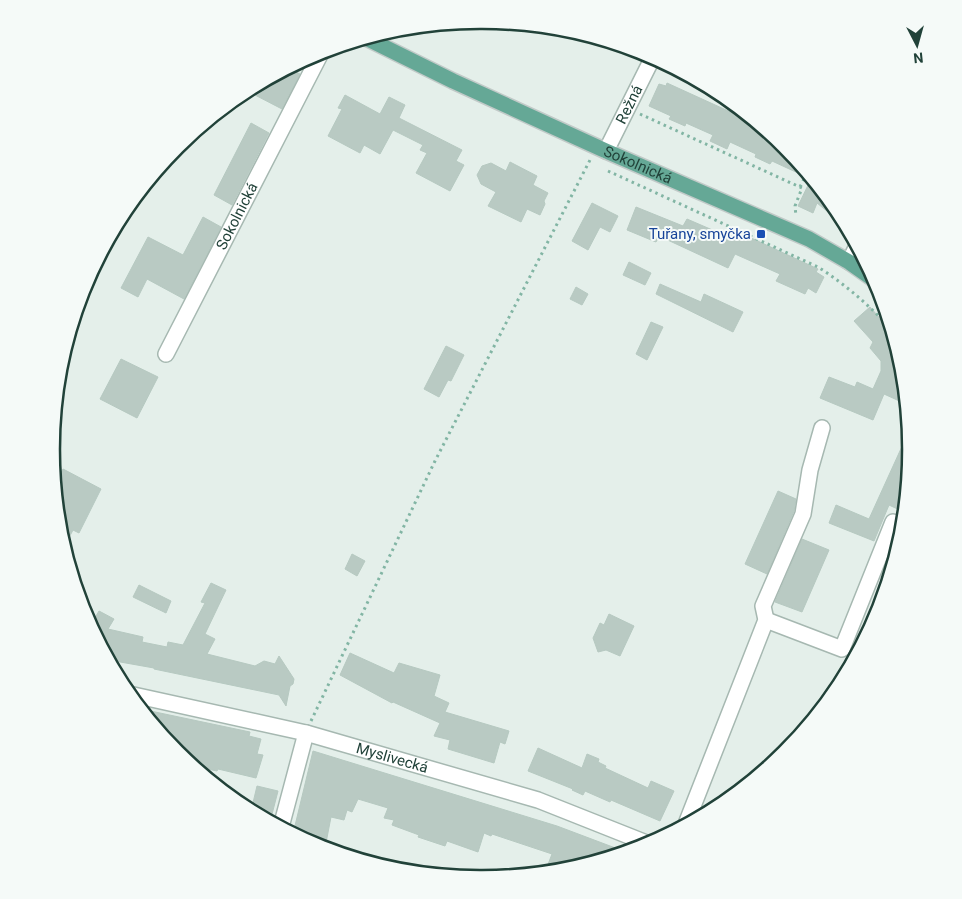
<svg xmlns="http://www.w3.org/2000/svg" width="962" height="899" font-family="Roboto,sans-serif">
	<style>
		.building { fill: #b9cac3; stroke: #b6c9c1 }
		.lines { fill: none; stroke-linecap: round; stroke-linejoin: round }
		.minor-casing { stroke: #a6b8b1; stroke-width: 18 }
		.major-casing { stroke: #c1cac8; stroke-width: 18 }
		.path { stroke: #82b5a4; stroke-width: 3; stroke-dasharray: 2.5 4; stroke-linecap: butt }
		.minor { stroke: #fff; stroke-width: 15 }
		.major { stroke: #65a896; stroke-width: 15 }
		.transit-dot { fill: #1a4fb4; stroke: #f5faf8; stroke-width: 2 }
		.labels { text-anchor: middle; stroke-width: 4; stroke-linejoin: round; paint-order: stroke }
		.street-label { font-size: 15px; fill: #214239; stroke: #f5faf8 }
		.transit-label { font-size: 15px; fill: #164399; stroke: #f5faf8; text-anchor: end }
		.rim { fill: none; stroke: #214239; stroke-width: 2.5 }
	</style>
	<rect width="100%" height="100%" fill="#e4efea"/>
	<!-- building -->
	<path class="building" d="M 288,68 L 300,74 L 282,109 L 255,95 L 261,82 Z
		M 667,83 L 759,125 L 785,146 L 838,211 L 841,217 L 838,220 L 817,203 L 813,213 L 798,206 L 811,179 L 772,161 L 770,164 L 755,157 L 756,154 L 730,142 L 727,149 L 710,141 L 713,135 L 686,123 L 685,126 L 669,119 L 671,116 L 649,106 L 659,84 L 666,86 Z
		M 345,95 L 380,114 L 389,97 L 405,105 L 399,118 L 462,150 L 456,161 L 464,165 L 450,191 L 416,173 L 427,153 L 420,150 L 423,145 L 393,130 L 380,154 L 364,145 L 360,153 L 328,136 L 342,109 L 338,108 Z
		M 251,123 L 269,133 L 232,205 L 214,195 Z
		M 510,162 L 537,176 L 533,185 L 548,193 L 544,201 L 545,204 L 540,215 L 527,209 L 521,222 L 488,206 L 496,192 L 481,184 L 477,175 L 482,166 L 491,163 L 506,171 Z
		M 592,203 L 618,216 L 610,232 L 600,227 L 588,250 L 572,241 Z
		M 636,207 L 683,226 L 687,219 L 731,238 L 734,230 L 818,269 L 816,272 L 824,277 L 816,293 L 808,288 L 805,294 L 776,281 L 780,274 L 735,254 L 728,268 L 659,236 L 656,242 L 627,230 Z
		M 203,217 L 221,227 L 184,299 L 147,279 L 138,297 L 121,288 L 148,237 L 183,255 Z
		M 629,262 L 651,273 L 645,285 L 623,275 Z
		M 660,284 L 701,302 L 704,294 L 743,312 L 733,332 L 656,294 Z
		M 576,287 L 588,294 L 582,305 L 570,299 Z
		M 870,307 L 892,332 L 902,366 L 906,404 L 884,394 L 873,420 L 820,398 L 829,377 L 855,387 L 857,382 L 873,389 L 881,371 L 881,361 L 870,348 L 873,342 L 854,321 Z
		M 651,322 L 663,327 L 647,360 L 636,354 Z
		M 446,346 L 464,355 L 451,381 L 448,380 L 439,397 L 424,389 Z
		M 121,359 L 158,377 L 137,418 L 100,399 Z
		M 909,431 L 910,450 L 904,512 L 889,505 L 874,541 L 829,523 L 836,505 L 869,519 Z
		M 63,469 L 101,489 L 79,533 L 73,530 L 64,547 L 60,533 L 55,484 Z
		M 778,491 L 796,499 L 794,511 L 767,574 L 745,564 Z
		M 802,539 L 829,550 L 802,612 L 775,602 Z
		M 352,554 L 365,561 L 357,576 L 345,569 Z
		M 211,583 L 226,590 L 205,634 L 215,639 L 207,654 L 255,666 L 264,661 L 275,664 L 279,656 L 294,679 L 293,684 L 290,686 L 286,706 L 279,695 L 154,669 L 154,668 L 109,660 L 90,626 L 99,611 L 114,619 L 108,629 L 143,637 L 142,642 L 167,647 L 168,642 L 183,645 L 205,603 L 201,602 Z
		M 139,585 L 171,601 L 166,613 L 133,597 Z
		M 609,614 L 634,626 L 620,656 L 606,650 L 598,652 L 593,638 L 600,623 L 604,625 Z
		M 350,653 L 394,673 L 399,663 L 440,675 L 434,696 L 449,703 L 445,712 L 509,731 L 505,744 L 500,742 L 494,763 L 448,749 L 450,740 L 434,736 L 440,723 L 393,702 L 392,703 L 340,675 Z
		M 141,709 L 250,732 L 249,736 L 261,739 L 257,754 L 263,755 L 256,778 L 218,769 L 217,771 L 193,766 L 177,753 Z
		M 538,748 L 582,768 L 587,754 L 599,759 L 598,762 L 606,766 L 605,768 L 648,788 L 651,781 L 674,791 L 660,821 L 611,800 L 610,802 L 585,791 L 583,795 L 572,790 L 573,789 L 528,771 Z
		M 313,751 L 557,826 L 626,852 L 558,871 L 547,867 L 552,854 L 492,834 L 491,836 L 484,833 L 478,852 L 447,841 L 445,846 L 418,837 L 419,835 L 392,825 L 394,820 L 384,818 L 388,808 L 358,799 L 352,812 L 347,810 L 344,820 L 331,817 L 325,848 L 316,846 L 293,834 Z
		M 257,786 L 278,791 L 270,822 L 251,811 Z"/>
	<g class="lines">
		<defs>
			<g id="minor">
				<path id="s1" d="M 606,151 L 653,57"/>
				<path d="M 849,262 L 857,246"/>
				<path id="s2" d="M 166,354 L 322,51"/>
				<path d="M 766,620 L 842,649 L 893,522"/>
				<path id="s3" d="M 129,694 L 306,733 L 538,800 L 649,844"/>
				<path d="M 686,824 L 766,620 L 763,606 L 803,514 L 810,470 L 822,428"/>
				<path d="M 281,827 L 306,733"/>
			</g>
			<g id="major">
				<path id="s4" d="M 366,38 L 453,81 L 606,151 L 809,239 L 849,262 L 876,281"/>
			</g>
		</defs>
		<!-- minor casing -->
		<use href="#minor" class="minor-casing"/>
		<!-- major casing -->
		<use href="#major" class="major-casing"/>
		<!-- path -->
		<path class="path" d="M 640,114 L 802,188 L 795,206 L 796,216
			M 608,171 L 818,267 C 846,285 869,305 891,329
			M 800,187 L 807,173
			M 311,721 L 435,461 L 590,160"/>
		<!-- minor -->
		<use href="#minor" class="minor"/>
		<!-- major -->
		<use href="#major" class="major"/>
	</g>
	<!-- markers -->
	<rect class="transit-dot" x="756" y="229" width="10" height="10" rx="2.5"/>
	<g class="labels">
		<!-- street labels -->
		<g class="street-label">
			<text dy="5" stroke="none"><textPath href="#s1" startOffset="52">Režná</textPath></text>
			<text dy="5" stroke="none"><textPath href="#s4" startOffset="300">Sokolnická</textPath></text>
			<text dy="5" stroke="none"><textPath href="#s2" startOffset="155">Sokolnická</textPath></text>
			<text dy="5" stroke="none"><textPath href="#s3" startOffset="271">Myslivecká</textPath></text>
		</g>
		<!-- transit labels -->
		<g class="transit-label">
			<text x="751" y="239">Tuřany, smyčka</text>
		</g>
	</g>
	<!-- crop -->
	<path d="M0 0H962V899H0ZM480 29H482A420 420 0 0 1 902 449V450A420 420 0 0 1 482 870H480A420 420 0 0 1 60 450V449A420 420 0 0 1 480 29Z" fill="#f5faf8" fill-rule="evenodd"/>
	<path class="rim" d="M480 29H482A420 420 0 0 1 902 449V450A420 420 0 0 1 482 870H480A420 420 0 0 1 60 450V449A420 420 0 0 1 480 29Z"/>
	<!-- north arrow -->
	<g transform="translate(917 45) rotate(174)" stroke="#f5faf8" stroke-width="4" paint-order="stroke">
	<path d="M0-4L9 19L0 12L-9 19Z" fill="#214239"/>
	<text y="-8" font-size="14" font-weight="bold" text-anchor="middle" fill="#214239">N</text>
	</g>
</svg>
